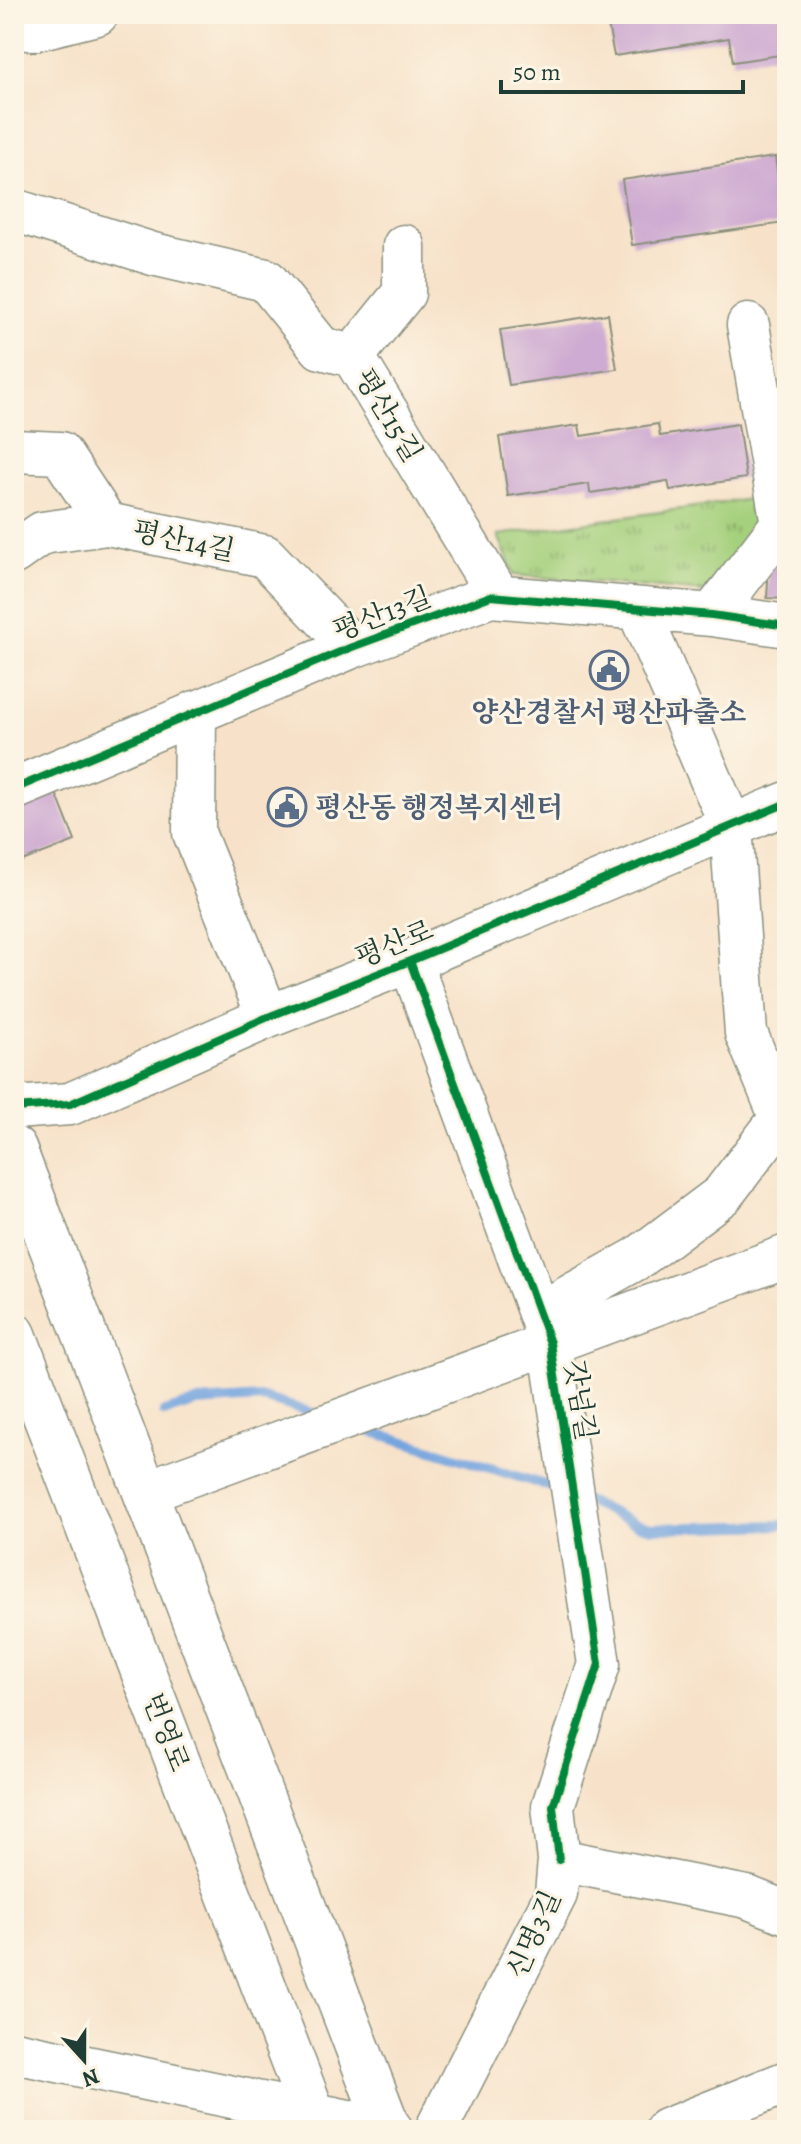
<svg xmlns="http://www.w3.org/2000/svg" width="801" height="2144" font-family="Alegreya,'Noto Serif KR',serif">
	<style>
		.grass { fill: url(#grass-tufts); stroke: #628658; stroke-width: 2 }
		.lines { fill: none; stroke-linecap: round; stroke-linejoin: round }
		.stream { stroke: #74a4de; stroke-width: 10 }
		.building { fill: #ceabd2 }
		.minor-casing { stroke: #8b907e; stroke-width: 45 }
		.major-casing { stroke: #8b907e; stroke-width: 47 }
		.minor { stroke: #fff; stroke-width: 42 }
		.major { stroke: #fff; stroke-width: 44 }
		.cycleway-casing { stroke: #fcf5e5; stroke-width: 13 }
		.cycleway { stroke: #00873e; stroke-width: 8 }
		.labels { text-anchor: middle; stroke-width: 6; stroke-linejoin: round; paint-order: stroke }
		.street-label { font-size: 28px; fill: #1f3d34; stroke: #fcf5e5 }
		.service-label { font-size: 28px; font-weight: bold; fill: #4e5e75; stroke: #fcf5e5 }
	</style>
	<defs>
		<pattern id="grass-tufts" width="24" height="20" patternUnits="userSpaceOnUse" patternTransform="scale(2)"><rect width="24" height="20" fill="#a5d07d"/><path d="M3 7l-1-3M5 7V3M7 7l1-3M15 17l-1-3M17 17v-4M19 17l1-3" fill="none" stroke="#86aa67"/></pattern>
	</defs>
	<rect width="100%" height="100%" fill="#fcf5e5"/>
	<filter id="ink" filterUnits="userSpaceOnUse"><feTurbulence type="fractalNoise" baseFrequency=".0125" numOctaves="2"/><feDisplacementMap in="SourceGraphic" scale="16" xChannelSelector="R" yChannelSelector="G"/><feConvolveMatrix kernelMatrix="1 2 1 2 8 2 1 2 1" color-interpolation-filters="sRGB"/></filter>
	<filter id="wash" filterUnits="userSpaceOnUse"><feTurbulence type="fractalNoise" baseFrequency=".006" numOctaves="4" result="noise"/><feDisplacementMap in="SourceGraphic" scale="32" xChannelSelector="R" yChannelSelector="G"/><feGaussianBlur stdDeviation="1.8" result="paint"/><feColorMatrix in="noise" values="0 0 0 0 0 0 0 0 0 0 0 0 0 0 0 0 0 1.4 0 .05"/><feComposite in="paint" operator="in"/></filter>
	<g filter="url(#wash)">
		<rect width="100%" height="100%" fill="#f7e2c9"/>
		<!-- grass -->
		<path class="grass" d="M 772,496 L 775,525 L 705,592 L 514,575 L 498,535 Z"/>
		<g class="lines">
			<!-- stream -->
			<path class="stream" d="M 164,1412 L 197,1402 L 263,1398 L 316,1414
				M 358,1427 L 561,1490
				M 587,1501 L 636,1524 L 652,1528 L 787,1525"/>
		</g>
		<g id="blocks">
			<!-- building -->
			<path class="building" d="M 606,14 L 784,14 L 787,25 L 787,54 L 733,62 L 729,38 L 614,56 Z
				M 775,157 L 779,185 L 787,184 L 787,233 L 784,223 L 632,245 L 622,180 Z
				M 608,314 L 617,369 L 509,385 L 500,330 Z
				M 658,424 L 660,436 L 738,424 L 746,478 L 670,490 L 668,481 L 590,493 L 589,484 L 508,496 L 499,437 L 579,425 L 581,436 Z
				M 769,563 L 787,564 L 787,599 L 767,598 Z
				M 56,793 L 75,841 L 14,864 L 14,809 Z"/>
		</g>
	</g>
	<g filter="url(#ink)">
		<use href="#blocks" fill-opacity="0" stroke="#8b907e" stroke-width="2"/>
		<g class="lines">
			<defs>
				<path id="minor" d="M 14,26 L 33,30 L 97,14
					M 14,210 L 153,254 L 266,280 L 321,348 L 353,356 L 498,595
					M 353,356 L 404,293 L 404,246
					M 14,451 L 60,453 L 107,524 L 265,556 L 352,647
					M 14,553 L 42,533 L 107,524
					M 712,615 L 782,524 L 748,325
					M 195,712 L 194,833 L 268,1017
					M 14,789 L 352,647 L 491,596 L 712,615 L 787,626
					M 410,961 L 550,1343 L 599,1664 L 553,1806 L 559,1860
					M 14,1108 L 70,1104 L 268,1017 L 410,961 L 787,803
					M 540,1313 L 638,1258 L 722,1195 L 781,1118 L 746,1033 L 731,826 L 638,609
					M 145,1492 L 787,1256
					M 14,2052 L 392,2130
					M 436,2130 L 556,1894 L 559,1860 L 747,1897 L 787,1913
					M 666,2130 L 787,2082"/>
				<path id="major" d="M 14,1149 L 389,2130
					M 14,1335 L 319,2130"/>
			</defs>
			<!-- minor casing -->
			<use href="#minor" class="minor-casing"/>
			<!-- major casing -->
			<use href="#major" class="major-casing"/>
			<!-- minor -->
			<use href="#minor" class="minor"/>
			<!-- major -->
			<use href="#major" class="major"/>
			<defs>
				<path id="cycleway" d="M 14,789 L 352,647 L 491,596 L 712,615 L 787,626
					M 410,961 L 550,1343 L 599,1664 L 553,1806 L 559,1860
					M 14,1108 L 70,1104 L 268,1017 L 410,961 L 787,803"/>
			</defs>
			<!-- cycleway casing -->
			<use href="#cycleway" class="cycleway-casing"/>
			<!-- cycleway -->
			<use href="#cycleway" class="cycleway"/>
		</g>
	</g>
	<!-- icons -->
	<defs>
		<symbol id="civic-ring" viewBox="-11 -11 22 22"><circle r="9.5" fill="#fcf5e5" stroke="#5c6f8a" stroke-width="1.5"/><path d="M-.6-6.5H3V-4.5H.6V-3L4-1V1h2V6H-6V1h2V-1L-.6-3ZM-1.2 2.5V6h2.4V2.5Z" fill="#5c6f8a"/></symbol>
	</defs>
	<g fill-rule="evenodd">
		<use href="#civic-ring" x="587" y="648" width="44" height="44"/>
		<use href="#civic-ring" x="265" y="785" width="44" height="44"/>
	</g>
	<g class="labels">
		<!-- street labels -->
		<g class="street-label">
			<text transform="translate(389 415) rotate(59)" y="10">평산15길</text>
			<text transform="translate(184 540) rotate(12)" y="10">평산14길</text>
			<text transform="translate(382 613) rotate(-21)" y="10">평산13길</text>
			<text transform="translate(394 943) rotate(-22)" y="10">평산로</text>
			<text transform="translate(581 1400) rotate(81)" y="10">갓넘길</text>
			<text transform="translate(167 1732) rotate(69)" y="10">번영로</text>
			<text transform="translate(533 1934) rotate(-66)" y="10">신명3길</text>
		</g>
		<!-- service labels -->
		<g class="service-label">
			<text x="609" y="722">양산경찰서 평산파출소</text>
			<text x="315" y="817" text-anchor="start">평산동 행정복지센터</text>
		</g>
	</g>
	<!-- margin -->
	<rect width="801" height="2144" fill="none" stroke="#fcf5e5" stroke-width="48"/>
	<!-- north arrow -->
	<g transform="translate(84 2060) rotate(159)" stroke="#fcf5e5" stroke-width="6" paint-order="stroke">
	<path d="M0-6L14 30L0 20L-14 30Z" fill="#1f3d34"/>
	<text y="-12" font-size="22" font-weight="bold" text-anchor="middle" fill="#1f3d34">N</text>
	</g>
	<!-- scale -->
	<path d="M501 80v12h242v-12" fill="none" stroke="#1f3d34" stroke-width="4"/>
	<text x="513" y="80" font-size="24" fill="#1f3d34" stroke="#fcf5e5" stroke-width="6" paint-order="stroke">50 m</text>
</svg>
